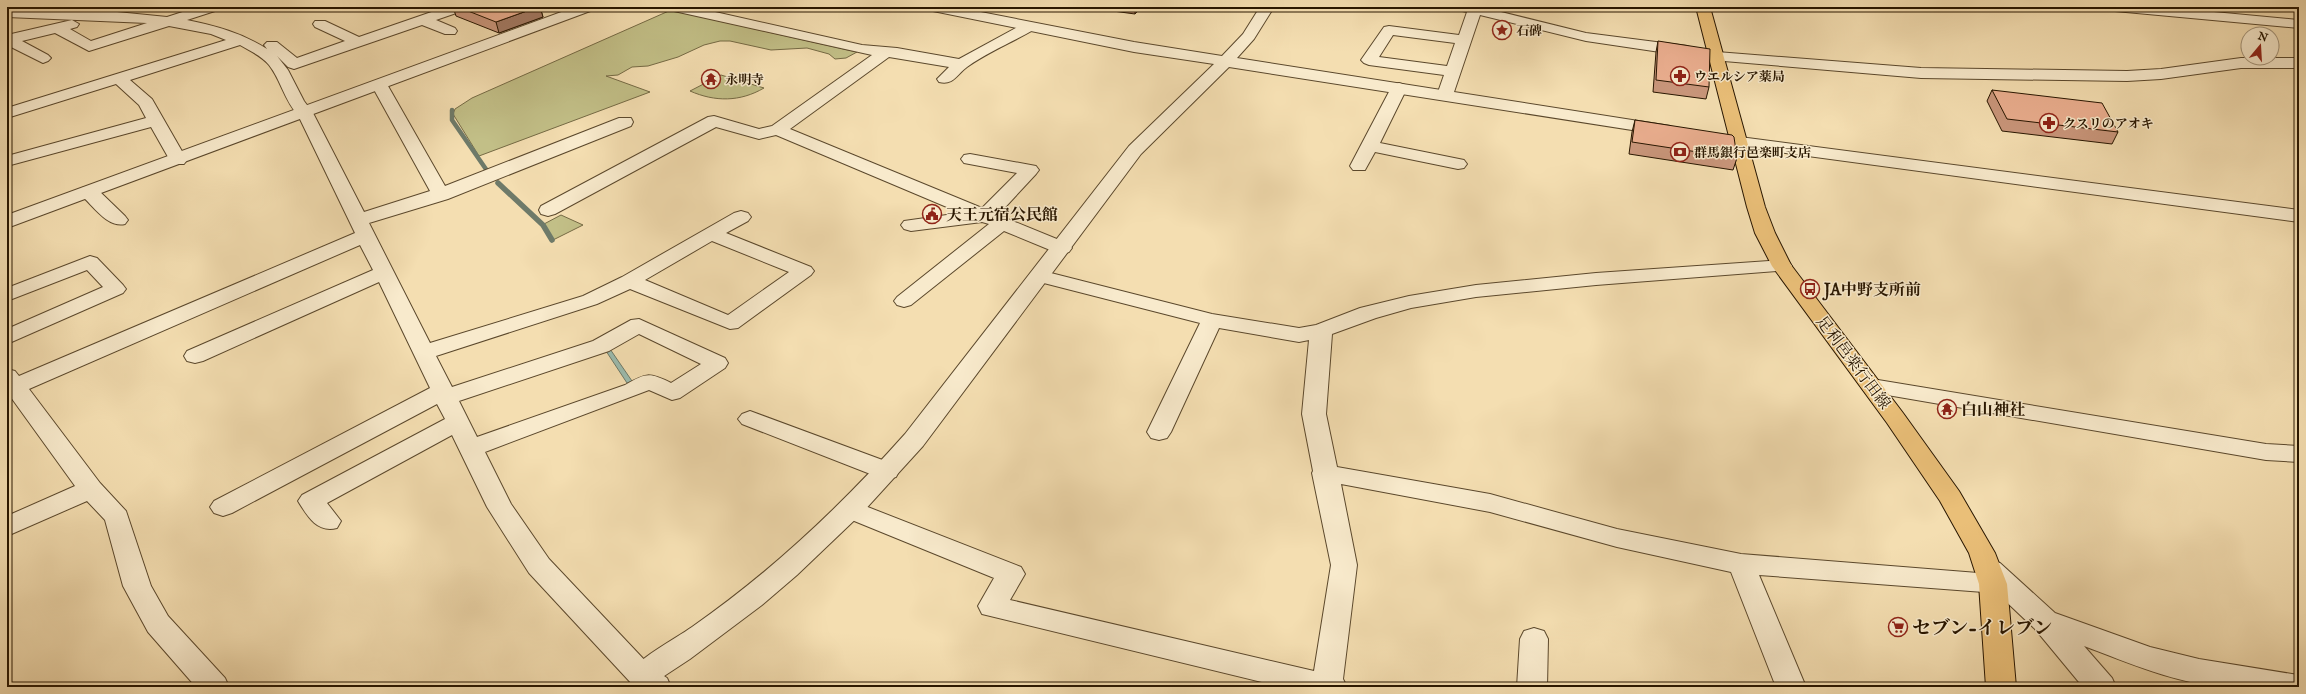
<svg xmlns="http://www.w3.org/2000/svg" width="2306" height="694" font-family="'IM FELL English','Noto Serif JP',serif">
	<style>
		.green { fill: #c2bf87; stroke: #756a44 }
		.water { fill: #9cbcaf; stroke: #6e7a69 }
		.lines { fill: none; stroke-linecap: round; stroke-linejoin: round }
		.stream-far1 { stroke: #6e7a69; stroke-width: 4.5 }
		.stream { stroke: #6e7a69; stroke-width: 5.5 }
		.minor-casing { stroke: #5b482c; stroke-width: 2 }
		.tertiary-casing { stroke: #5b482c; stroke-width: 2 }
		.primary-casing { stroke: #281600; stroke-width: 2 }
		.minor { fill: #f8eacc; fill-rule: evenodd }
		.tertiary { fill: #f8eacc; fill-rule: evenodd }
		.primary { fill: #eabf78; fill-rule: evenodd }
		.wall { fill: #c9967b; stroke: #281600 }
		.shaded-wall { fill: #a47a64; stroke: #281600 }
		.building { fill: #eaae8f; stroke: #281600 }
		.labels { text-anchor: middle; stroke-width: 3; stroke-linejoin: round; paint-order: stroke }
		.far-poi-label { font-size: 13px; font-weight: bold; fill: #281600; stroke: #f8eacc; text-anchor: start }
		.poi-label { font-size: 16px; font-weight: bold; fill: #281600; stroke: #f8eacc; text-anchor: start }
		.street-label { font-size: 16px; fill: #281600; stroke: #f8eacc }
		.near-poi-label { font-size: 19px; font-weight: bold; fill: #281600; stroke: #f8eacc; text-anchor: start }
	</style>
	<rect width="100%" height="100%" fill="#f4deb1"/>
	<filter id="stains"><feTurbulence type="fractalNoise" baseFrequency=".005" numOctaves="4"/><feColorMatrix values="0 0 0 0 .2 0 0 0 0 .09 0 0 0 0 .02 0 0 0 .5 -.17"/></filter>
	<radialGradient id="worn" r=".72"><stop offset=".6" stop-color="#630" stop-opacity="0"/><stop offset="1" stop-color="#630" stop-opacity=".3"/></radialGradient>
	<!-- green -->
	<path class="green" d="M 671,10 L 857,52 L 846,58 L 835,59 L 829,54 L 807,48 L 771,50 L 730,41 L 720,41 L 704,45 L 678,57 L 648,66 L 632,67 L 618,75 L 606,76 L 650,92 L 479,156 L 453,114 L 455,109 L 472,98 Z
		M 721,75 L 764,88 C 740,102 715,102 690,91 Z
		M 561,215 L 583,225 L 553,240 L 544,224 Z"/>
	<!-- water -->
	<path class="water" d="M 610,349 L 632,381 L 627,383 L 606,351 Z"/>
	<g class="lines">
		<!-- stream-far1 -->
		<path class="stream-far1" d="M 452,110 L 452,120 L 490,175"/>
		<!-- stream -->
		<path class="stream" d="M 498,183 L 543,225 L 552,240"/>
		<defs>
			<path id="minor" d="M 198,7 L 220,7 L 218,10 L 187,20 C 216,26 242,33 267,49 L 264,45 L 267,42 L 277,42 L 297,58 L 345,41 L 315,27 L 313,24 L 315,21 L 325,21 L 359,37 L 446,7 L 467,7 L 465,10 L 436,20 L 455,28 L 457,31 L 455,34 L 445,34 L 422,25 L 294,69 L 288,67 L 277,56 L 288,70 L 304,101 L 313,113 L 364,212 L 430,191 L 372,86 L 374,83 L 386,83 L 388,86 L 445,186 L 619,118 L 631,118 L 633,122 L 631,126 L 448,199 L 369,223 L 430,343 L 583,296 L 622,277 L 734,213 L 741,211 L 748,213 L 751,217 L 748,221 L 726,233 L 811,267 L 814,271 L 811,275 L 738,328 L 730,329 L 630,289 L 597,304 L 436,356 L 452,387 L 593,341 L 631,320 L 639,319 L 725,358 L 728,363 L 725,368 L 680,398 L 672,400 L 649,390 L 485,452 L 511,504 L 549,559 L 652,668 L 667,678 L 671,687 L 635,687 L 632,684 L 529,573 L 487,507 L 452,435 L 327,503 L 341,521 L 337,528 C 317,533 308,517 298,501 L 302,495 L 445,419 L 437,404 L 232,513 L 223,516 L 214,513 L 210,507 L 214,501 L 430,388 L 379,282 L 203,361 L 195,363 L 187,361 L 184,356 L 187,351 L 373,270 L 360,245 L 29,389 L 100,483 L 126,511 L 151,586 L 168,616 L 225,678 L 229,687 L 196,687 L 148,632 L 123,586 L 105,520 L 87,501 L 7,536 L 7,516 L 75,486 L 10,396 L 7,397 L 7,369 L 15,371 L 19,376 L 355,233 L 298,115 C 284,100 281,80 269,65 C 262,56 250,51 240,45 L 130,80 L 152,99 L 187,160 L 184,164 L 172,164 L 151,127 L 7,166 L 7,156 L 146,118 L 139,105 L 116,84 L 7,118 L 7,108 L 226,40 L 211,34 L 169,26 L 89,51 L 55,33 L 22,41 L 48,55 L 51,58 L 48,61 L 43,63 L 7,45 L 7,35 L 72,20 L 79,24 L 77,27 L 70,29 L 91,41 L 147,23 L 7,17 L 7,9 L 107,11 L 167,17 ZM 712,241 L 789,272 L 728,315 L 645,280 ZM 639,334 L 701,364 L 671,383 C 649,372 646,373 625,385 L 477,437 L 459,401 L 609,351 Z
				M 667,7 L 693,7 L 862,45 L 897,48 L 959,59 L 1025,23 L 1035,23 L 1037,26 L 1035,29 C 1013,42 988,52 967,67 C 957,74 953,86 939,82 L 937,79 L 949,67 L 889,57 L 790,129 L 982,208 L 1017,173 L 964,163 L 961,159 L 964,155 L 970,154 L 1036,166 L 1039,170 L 1036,174 L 998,215 L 1069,244 L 1072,248 L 1069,252 L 1062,254 L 1055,252 L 1004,231 L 911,305 L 904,307 L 897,305 L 894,301 L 897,297 L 989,224 L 982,222 L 911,231 L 904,229 L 901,225 L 904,221 L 961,213 L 776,135 L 759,139 L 716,127 L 555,214 L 548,216 L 541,214 L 539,210 L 541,206 L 708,117 L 714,116 L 759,129 L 772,126 L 872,55 L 674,11 Z
				M 1456,7 L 1481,7 L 1586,33 L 1687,46 L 1692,48 L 1695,51 L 1692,54 L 1687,56 L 1586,41 L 1480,15 L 1453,95 L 1451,98 L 1439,98 L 1437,95 L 1444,75 L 1369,65 L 1364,63 L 1361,60 L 1384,27 L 1389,26 L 1459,35 L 1467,12 L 1458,10 ZM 1393,35 L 1455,43 L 1447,66 L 1379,57 Z
				M 2108,7 L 2161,7 L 2298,20 L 2299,28 L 2115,11 Z
				M 1717,52 L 1921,68 L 2127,71 L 2161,69 L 2241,58 L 2299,58 L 2299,68 L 2241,68 L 2161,79 L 2127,81 L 1921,78 L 1712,60 L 1709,57 L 1712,54 Z
				M 1399,83 L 1405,85 L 1407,88 L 1380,143 L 1464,160 L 1467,164 L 1464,168 L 1458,169 L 1375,152 L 1365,170 L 1353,170 L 1350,166 L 1391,88 L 1393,85 Z
				M 89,186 L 96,188 L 125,216 L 128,220 L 125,224 C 108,228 94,207 82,196 L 80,192 L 82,188 Z
				M 90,256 L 97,258 L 123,285 L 126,289 L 123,293 L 7,344 L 7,329 L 103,287 L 87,270 L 7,301 L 7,288 Z
				M 1782,260 L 1789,262 L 1792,266 L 1789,270 L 1596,285 L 1476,297 L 1411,308 L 1376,318 L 1332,334 L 1326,414 L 1337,467 L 1490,494 L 1617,529 L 1741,554 L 1978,573 L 1976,570 L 1980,563 L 1990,560 L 2000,563 L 2055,613 L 2150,647 L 2199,659 L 2298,675 L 2299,687 C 2275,687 2250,689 2225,687 C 2177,684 2129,663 2084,646 L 2112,678 L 2116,687 L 2083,687 L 2035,629 L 1997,593 L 1759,575 L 1806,687 L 1776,687 L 1731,572 L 1617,547 L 1490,512 L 1341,484 L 1357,565 L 1343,679 L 1347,687 L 1282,687 L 982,614 L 978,606 L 994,578 L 842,516 L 838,510 L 842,504 L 851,501 L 860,504 L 1021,567 L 1025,574 L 1010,600 L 1314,671 L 1331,565 L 1312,473 L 1313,471 L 1302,414 L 1309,340 L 1299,342 L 1219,328 L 1171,432 L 1167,438 L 1159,440 L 1151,438 L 1147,432 L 1200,323 L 1032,280 L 1029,276 L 1032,272 L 1039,270 L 1212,314 L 1299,328 L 1316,325 L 1360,308 L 1409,296 L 1476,285 L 1596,273 Z
				M 1872,379 L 2266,444 L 2299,446 L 2299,462 L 2266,460 L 1864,391 L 1861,386 L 1864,381 Z
				M 750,411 L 896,465 L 899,471 L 896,477 L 887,479 L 878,477 L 742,424 L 738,419 L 742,414 Z
				M 1534,628 L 1544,631 L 1548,639 L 1547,687 L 1517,687 L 1520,639 L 1524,631 Z"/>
			<path id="tertiary" d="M 575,7 L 595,7 L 593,10 L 7,228 L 7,215 Z
				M 926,7 L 955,7 L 1134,42 L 1222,56 L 1243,34 L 1260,7 L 1274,7 L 1254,39 L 1237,58 L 1664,125 L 1670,126 L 1673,130 L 1670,134 L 1664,135 L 1229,67 L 1141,154 L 923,446 L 862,513 L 797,575 L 762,605 L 690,659 L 652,684 L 645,687 L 632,684 L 627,676 C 635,660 675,639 692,627 C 771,572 841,506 905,434 L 1129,146 L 1214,64 L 1134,52 L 933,11 Z
				M 1717,134 L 2299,210 L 2299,222 L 1711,143 L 1708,139 L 1711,135 Z"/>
			<path id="primary" d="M 1696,7 L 1710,7 L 1765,207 L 1775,233 L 1791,265 L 1903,413 L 1959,491 L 1995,553 L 2007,584 L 2016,687 L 1986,687 L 1979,584 L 1969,553 L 1940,501 L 1887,423 L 1772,266 L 1755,233 L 1747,207 Z"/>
		</defs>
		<!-- minor casing -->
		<use href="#minor" class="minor-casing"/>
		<!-- tertiary casing -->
		<use href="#tertiary" class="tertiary-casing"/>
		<!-- primary casing -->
		<use href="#primary" class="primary-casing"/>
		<!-- minor -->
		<use href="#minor" class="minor"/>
		<!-- tertiary -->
		<use href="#tertiary" class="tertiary"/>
		<!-- primary -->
		<use href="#primary" class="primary"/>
	</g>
	<!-- wall -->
	<path class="wall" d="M 453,7 L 540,7 L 543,17 L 499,33 L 456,16 Z
		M 1106,7 L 1141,7 L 1135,14 L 1113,11 L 1113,8 Z
		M 1658,41 L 1709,87 L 1706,99 L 1653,92 L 1656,52 Z
		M 1992,90 L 2118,132 L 2112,144 L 2002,131 L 1987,101 Z
		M 1635,120 L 1737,158 L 1733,170 L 1629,154 L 1632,132 Z"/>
	<!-- shaded-wall -->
	<path class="shaded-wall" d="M 538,7 L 540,7 L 543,17 L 499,33 L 496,22 Z
		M 1135,7 L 1141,7 L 1135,14 Z"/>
	<!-- building -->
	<path class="building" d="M 458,7 L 538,7 L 496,22 Z
		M 1658,41 L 1710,49 L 1709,87 L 1656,80 Z
		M 1992,90 L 2102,103 L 2118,132 L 2007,119 Z
		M 1635,120 L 1732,135 L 1734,137 L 1737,158 L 1632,142 Z"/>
	<!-- icons -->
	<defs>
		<symbol id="sight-ring" viewBox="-11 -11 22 22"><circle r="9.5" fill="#f8eacc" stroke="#8f2418" stroke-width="1.5"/><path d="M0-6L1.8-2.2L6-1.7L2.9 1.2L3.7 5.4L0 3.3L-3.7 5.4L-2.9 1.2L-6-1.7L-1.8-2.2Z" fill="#8f2418"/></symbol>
		<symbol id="pharmacy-ring" viewBox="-11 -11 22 22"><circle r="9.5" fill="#f8eacc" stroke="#8f2418" stroke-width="1.5"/><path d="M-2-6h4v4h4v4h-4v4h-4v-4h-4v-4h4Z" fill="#8f2418"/></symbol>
		<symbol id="temple-ring" viewBox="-11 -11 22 22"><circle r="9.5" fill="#f8eacc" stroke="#8f2418" stroke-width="1.5"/><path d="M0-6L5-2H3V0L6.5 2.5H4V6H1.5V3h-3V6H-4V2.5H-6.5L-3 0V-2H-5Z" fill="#8f2418"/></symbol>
		<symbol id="bank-ring" viewBox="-11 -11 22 22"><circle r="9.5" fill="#f8eacc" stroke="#8f2418" stroke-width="1.5"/><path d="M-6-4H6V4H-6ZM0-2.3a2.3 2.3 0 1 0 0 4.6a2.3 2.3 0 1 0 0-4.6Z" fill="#8f2418"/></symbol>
		<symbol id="civic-ring" viewBox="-11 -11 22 22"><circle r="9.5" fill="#f8eacc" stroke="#8f2418" stroke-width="1.5"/><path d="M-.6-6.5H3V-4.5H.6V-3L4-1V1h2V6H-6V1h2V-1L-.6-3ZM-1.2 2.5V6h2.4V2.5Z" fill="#8f2418"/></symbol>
		<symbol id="bus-ring" viewBox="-11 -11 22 22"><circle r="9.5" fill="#f8eacc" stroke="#8f2418" stroke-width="1.5"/><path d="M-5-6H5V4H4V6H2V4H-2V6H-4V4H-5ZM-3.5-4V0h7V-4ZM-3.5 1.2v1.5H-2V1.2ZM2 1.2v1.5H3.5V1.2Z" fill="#8f2418"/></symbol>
		<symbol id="supermarket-ring" viewBox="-11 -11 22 22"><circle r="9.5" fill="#f8eacc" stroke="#8f2418" stroke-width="1.5"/><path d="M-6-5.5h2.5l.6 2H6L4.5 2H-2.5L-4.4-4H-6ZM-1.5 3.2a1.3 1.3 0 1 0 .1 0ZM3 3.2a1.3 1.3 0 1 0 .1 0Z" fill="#8f2418"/></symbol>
	</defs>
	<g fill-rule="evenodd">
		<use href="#sight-ring" x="1491" y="19" width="22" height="22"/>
		<use href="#pharmacy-ring" x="1669" y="65" width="22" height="22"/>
		<use href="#temple-ring" x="700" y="68" width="22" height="22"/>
		<use href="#pharmacy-ring" x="2038" y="112" width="22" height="22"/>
		<use href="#bank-ring" x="1669" y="141" width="22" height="22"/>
		<use href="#civic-ring" x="921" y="203" width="22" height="22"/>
		<use href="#bus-ring" x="1799" y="278" width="22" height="22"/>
		<use href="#temple-ring" x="1936" y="398" width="22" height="22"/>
		<use href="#supermarket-ring" x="1887" y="616" width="22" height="22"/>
	</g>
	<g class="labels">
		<!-- far-poi labels -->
		<g class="far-poi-label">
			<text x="1516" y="35">石碑</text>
			<text x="1694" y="81">ウエルシア薬局</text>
			<text x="725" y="84">永明寺</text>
			<text x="2063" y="128">クスリのアオキ</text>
			<text x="1694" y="157">群馬銀行邑楽町支店</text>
		</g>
		<!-- poi labels -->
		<g class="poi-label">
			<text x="946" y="220">天王元宿公民館</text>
			<text x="1824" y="295">JA中野支所前</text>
			<text x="1961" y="415">白山神社</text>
		</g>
		<!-- street labels -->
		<g class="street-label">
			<text transform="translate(1854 362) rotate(53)" y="6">足利邑楽行田線</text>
		</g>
		<!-- near-poi labels -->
		<g class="near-poi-label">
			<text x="1912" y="634">セブン-イレブン</text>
		</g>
	</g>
	<!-- margin -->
	<rect width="2306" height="694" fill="none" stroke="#f4deb1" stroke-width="24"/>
	<rect x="8" y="8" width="2290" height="678" fill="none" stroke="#281600" stroke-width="2"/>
	<rect x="12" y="12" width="2282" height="670" fill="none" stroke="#281600"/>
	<!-- north arrow -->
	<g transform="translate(2260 46) rotate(18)"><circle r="19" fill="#f8eacc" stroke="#a5957a"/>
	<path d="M0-3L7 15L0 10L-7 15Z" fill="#8f2418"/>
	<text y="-6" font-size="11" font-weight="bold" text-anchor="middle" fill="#281600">N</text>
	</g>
	<rect width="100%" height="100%" filter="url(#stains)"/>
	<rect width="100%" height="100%" fill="url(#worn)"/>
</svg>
